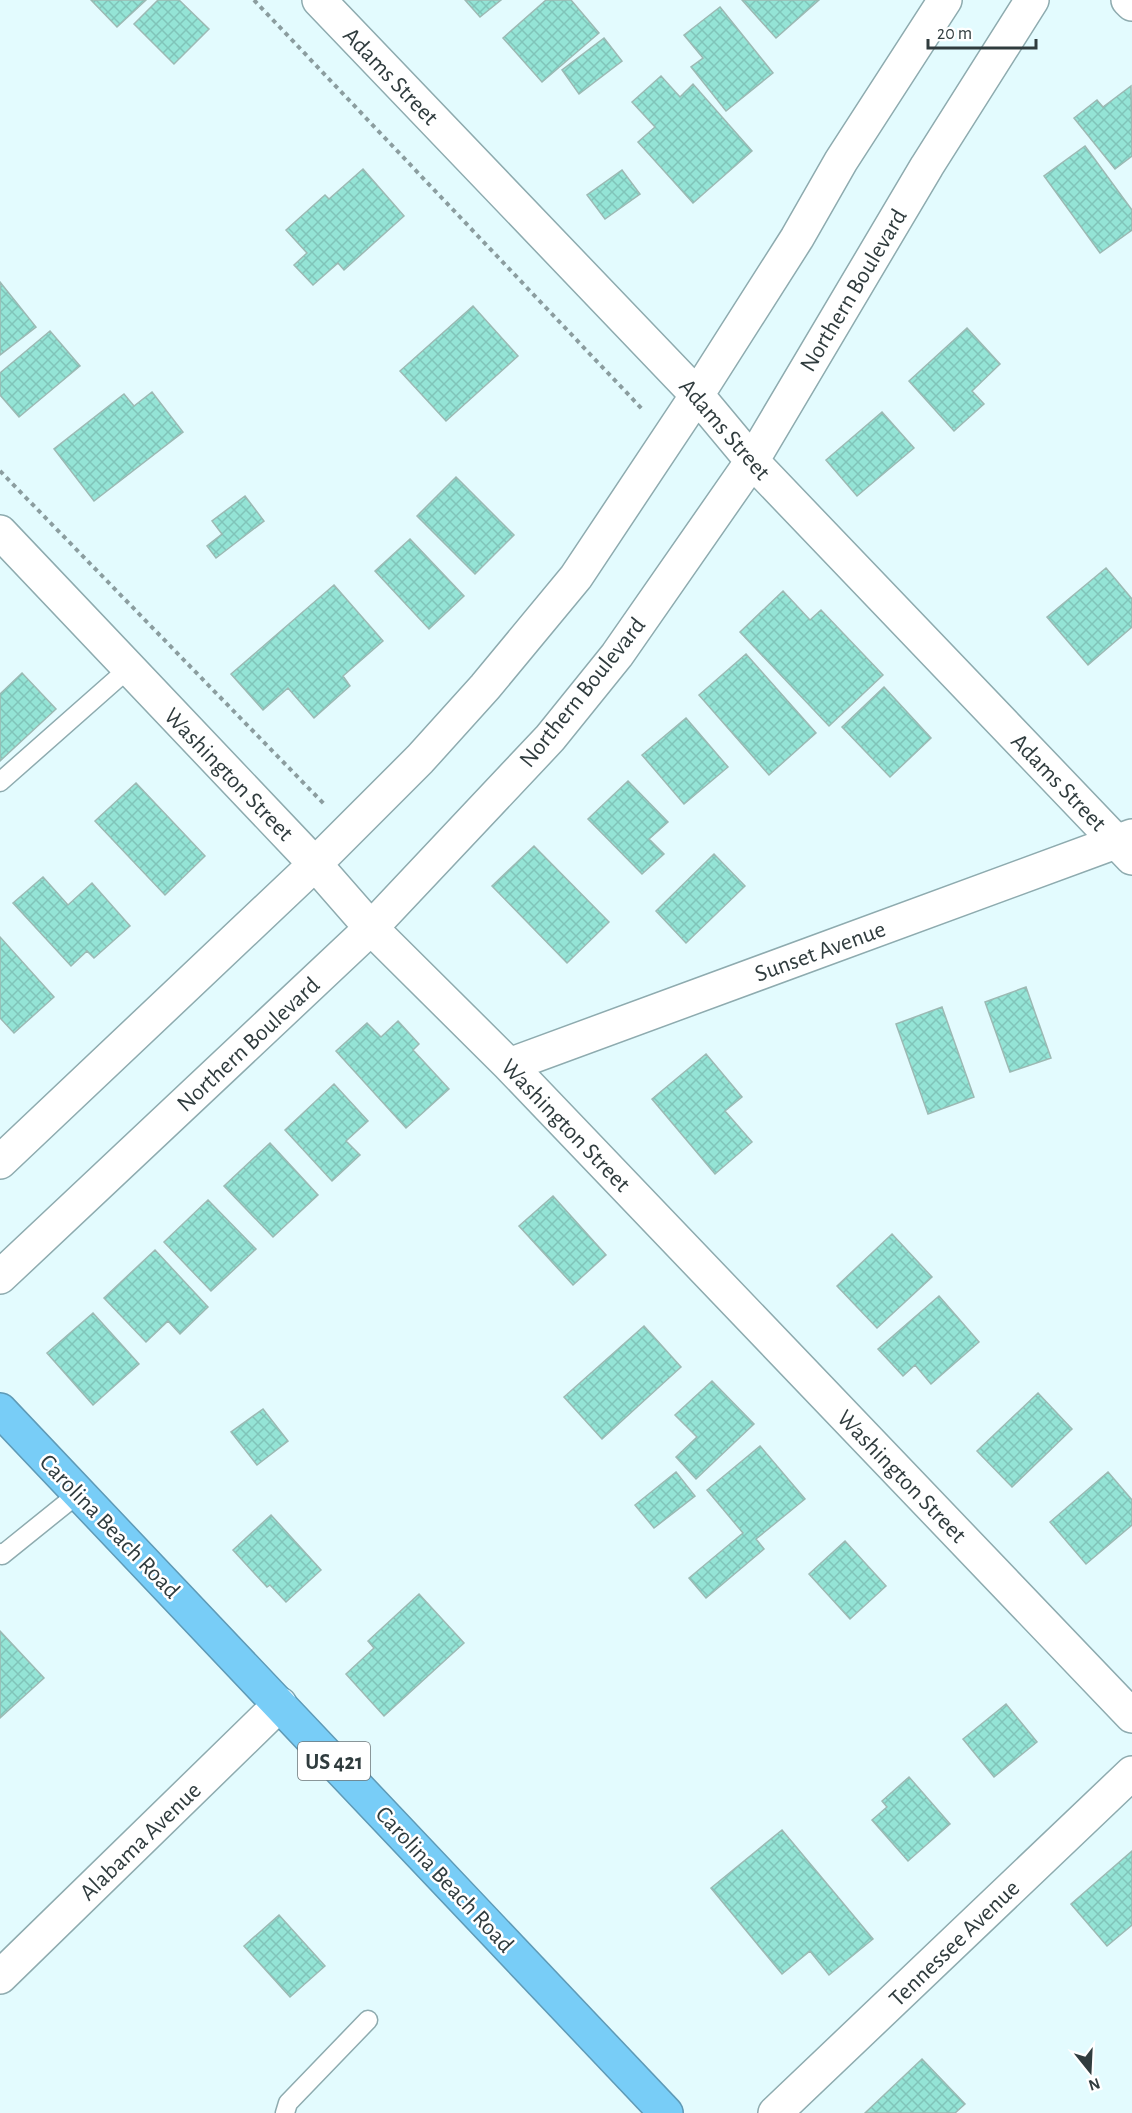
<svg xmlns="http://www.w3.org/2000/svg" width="1132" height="2113" font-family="'Alegreya Sans',sans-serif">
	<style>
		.building { fill: url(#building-cross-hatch); stroke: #9cb9b3; stroke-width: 1.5 }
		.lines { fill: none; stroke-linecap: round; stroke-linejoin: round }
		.lane-casing { stroke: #8eabaf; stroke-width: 21 }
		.street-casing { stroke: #8eabaf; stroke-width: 36 }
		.highway-casing { stroke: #5f9ab6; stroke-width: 36 }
		.path { stroke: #8b9d9f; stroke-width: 4; stroke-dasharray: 4.5 4.5; stroke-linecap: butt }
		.lane { stroke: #fff; stroke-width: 18 }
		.street { stroke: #fff; stroke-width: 33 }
		.highway { stroke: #78cdf7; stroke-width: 33 }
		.labels { text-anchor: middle; stroke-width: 5; stroke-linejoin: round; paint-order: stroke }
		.shield { fill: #fff; stroke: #6e7678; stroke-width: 1.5 }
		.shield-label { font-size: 22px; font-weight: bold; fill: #303c3e }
		.street-label { font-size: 24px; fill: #303c3e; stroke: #fff }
	</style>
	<defs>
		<pattern id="building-cross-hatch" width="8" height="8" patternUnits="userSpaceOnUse" patternTransform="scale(1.5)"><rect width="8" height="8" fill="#94e4d6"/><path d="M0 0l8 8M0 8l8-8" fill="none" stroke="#80c4b9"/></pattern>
	</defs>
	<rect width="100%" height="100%" fill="#e3fbfe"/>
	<!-- building -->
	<path class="building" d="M 91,0 L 146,0 L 117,27 Z
		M 158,0 L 179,0 L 209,29 L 174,64 L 134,24 Z
		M 465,0 L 501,0 L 480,17 Z
		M 546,0 L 571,0 L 599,33 L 542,82 L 503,38 Z
		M 742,0 L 819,0 L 776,38 Z
		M 720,7 L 773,73 L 726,111 L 691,67 L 703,58 L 684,35 Z
		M 604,38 L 622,61 L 579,94 L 562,70 Z
		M 661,76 L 680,97 L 693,84 L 752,151 L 693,203 L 638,142 L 655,127 L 632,102 Z
		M 1131,86 L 1132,156 L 1115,169 L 1074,118 L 1097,100 L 1103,107 Z
		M 1085,146 L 1132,210 L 1132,230 L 1100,253 L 1044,176 Z
		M 363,169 L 404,216 L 344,270 L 338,263 L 313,285 L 294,265 L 307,253 L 286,230 L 325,195 L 329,199 Z
		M 622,170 L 640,194 L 605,219 L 587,195 Z
		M 0,282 L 36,327 L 0,355 Z
		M 473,306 L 518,356 L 446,421 L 400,371 Z
		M 967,328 L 1000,364 L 972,391 L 984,404 L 954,431 L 909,381 Z
		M 50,331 L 80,366 L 19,417 L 0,395 L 0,373 Z
		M 152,392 L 183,432 L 94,501 L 54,449 L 124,394 L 134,406 Z
		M 882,412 L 914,448 L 857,496 L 826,460 Z
		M 456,477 L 514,535 L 475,574 L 417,516 Z
		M 245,496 L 264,521 L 216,558 L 207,546 L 222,534 L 212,521 Z
		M 410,539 L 464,596 L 429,629 L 375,571 Z
		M 1106,568 L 1132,599 L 1132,627 L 1088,665 L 1047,617 Z
		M 334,585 L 383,641 L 343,676 L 350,686 L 314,718 L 288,688 L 263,710 L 231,674 Z
		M 783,591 L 810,620 L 821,610 L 883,675 L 829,726 L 740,632 Z
		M 746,654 L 816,733 L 769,775 L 699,695 Z
		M 22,673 L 56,709 L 0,761 L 0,694 Z
		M 884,687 L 931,738 L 890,777 L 842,727 Z
		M 686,718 L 728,767 L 684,804 L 642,755 Z
		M 628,781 L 668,822 L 649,839 L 664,854 L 642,874 L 588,819 Z
		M 136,783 L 205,856 L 165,895 L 95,821 Z
		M 534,846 L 609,922 L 567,963 L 492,886 Z
		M 714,854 L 745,886 L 686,943 L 656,911 Z
		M 43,877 L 68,905 L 92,883 L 130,926 L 94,958 L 87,951 L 71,966 L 13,903 Z
		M 0,937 L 54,997 L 14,1033 L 0,1018 Z
		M 1026,987 L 1051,1058 L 1010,1072 L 985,1002 Z
		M 942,1007 L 974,1097 L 928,1114 L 896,1024 Z
		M 398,1021 L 419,1044 L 413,1050 L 449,1089 L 406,1128 L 336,1051 L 367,1023 L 381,1037 Z
		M 706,1054 L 742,1097 L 725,1111 L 752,1142 L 715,1174 L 652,1099 Z
		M 334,1084 L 368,1121 L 346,1141 L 360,1155 L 332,1181 L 285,1130 Z
		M 270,1143 L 318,1195 L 273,1237 L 224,1186 Z
		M 553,1196 L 606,1255 L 573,1285 L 519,1226 Z
		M 208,1200 L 256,1249 L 211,1291 L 164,1242 Z
		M 892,1234 L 932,1277 L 877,1328 L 837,1286 Z
		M 155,1250 L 208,1307 L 180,1334 L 168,1321 L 146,1342 L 104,1298 Z
		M 939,1296 L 979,1342 L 931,1384 L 915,1365 L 903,1376 L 878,1349 Z
		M 93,1313 L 139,1364 L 93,1405 L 47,1353 Z
		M 644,1326 L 681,1367 L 602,1439 L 564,1397 Z
		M 712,1381 L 754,1424 L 696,1479 L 676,1457 L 697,1437 L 675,1415 Z
		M 1038,1393 L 1072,1429 L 1012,1487 L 977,1451 Z
		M 263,1409 L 288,1441 L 257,1465 L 231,1432 Z
		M 760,1446 L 805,1499 L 756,1539 L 764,1549 L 706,1598 L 689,1578 L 743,1533 L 707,1490 Z
		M 676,1472 L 695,1496 L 654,1528 L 635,1505 Z
		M 1108,1472 L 1132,1500 L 1132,1525 L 1086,1564 L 1050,1522 Z
		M 271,1515 L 321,1570 L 286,1602 L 270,1585 L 267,1587 L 233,1550 Z
		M 845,1541 L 886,1586 L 850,1619 L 809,1574 Z
		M 419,1594 L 464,1643 L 384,1716 L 346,1674 L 374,1648 L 368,1641 Z
		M 0,1631 L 44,1678 L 0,1718 Z
		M 1006,1704 L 1037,1742 L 994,1777 L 963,1739 Z
		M 909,1777 L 950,1824 L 908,1861 L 872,1820 L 887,1807 L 882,1801 Z
		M 782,1830 L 873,1939 L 829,1975 L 810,1951 L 782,1974 L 711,1888 Z
		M 1132,1851 L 1132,1925 L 1107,1946 L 1071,1904 Z
		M 279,1915 L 325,1966 L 290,1997 L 244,1946 Z
		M 922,2059 L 965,2104 L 955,2113 L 865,2113 Z"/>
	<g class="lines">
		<defs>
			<path id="lane" d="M 0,782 L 128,669
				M 0,1553 L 2,1555 L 79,1493
				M 285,2113 L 288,2103 L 368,2020"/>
			<path id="street" d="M 319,0 L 697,395 L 752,461 L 1132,858
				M 1128,0 L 1132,4
				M 0,532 L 315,864 L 371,928 L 509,1065 L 1132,1716
				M 509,1065 L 1132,836
				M 0,1162 L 315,864 L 420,759 L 485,687 L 576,577 L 697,395 L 797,238 L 841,161 L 945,0
				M 0,1277 L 371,928 L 550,738 L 617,655 L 752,461 L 927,166 L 1032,0
				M 0,1977 L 280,1704
				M 775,2113 L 1132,1773"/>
			<path id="highway" d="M 0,1410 L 666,2113"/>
		</defs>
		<!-- lane casing -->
		<use href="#lane" class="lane-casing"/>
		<!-- street casing -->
		<use href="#street" class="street-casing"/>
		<!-- highway casing -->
		<use href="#highway" class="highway-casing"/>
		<!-- path -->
		<path class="path" d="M 254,0 L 644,411
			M 0,471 L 325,805"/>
		<!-- lane -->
		<use href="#lane" class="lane"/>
		<!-- street -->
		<use href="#street" class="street"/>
		<!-- highway -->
		<use href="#highway" class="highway"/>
	</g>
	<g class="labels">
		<!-- shield labels -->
		<rect class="shield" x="298" y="1742" width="72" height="38" rx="4.5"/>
		<g class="shield-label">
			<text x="334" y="1769">US 421</text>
		</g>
		<!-- street labels -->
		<g class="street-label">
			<text transform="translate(391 76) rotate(46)" y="8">Adams Street</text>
			<text transform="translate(853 290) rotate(-59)" y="8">Northern Boulevard</text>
			<text transform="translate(725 429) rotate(49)" y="8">Adams Street</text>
			<text transform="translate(582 692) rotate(-51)" y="8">Northern Boulevard</text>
			<text transform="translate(229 774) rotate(46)" y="8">Washington Street</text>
			<text transform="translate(1059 782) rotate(46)" y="8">Adams Street</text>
			<text transform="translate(820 951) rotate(-20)" y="8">Sunset Avenue</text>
			<text transform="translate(248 1044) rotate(-43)" y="8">Northern Boulevard</text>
			<text transform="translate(566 1125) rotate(46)" y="8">Washington Street</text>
			<text transform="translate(902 1476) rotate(46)" y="8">Washington Street</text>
			<text transform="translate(110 1526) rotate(46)" y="8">Carolina Beach Road</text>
			<text transform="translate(140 1841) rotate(-44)" y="8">Alabama Avenue</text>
			<text transform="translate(445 1879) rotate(47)" y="8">Carolina Beach Road</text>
			<text transform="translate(954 1943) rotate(-44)" y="8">Tennessee Avenue</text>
		</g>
	</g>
	<!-- north arrow -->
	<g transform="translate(1090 2071) rotate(162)" stroke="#ffffff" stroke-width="4.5" paint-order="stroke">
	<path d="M0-4.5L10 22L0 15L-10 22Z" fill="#303c3e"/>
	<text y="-9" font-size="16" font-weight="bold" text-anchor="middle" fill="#303c3e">N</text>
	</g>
	<!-- scale -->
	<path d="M928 39v9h108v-9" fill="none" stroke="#303c3e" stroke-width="3"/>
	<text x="937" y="39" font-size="18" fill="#303c3e" stroke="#ffffff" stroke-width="4.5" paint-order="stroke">20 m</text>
</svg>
